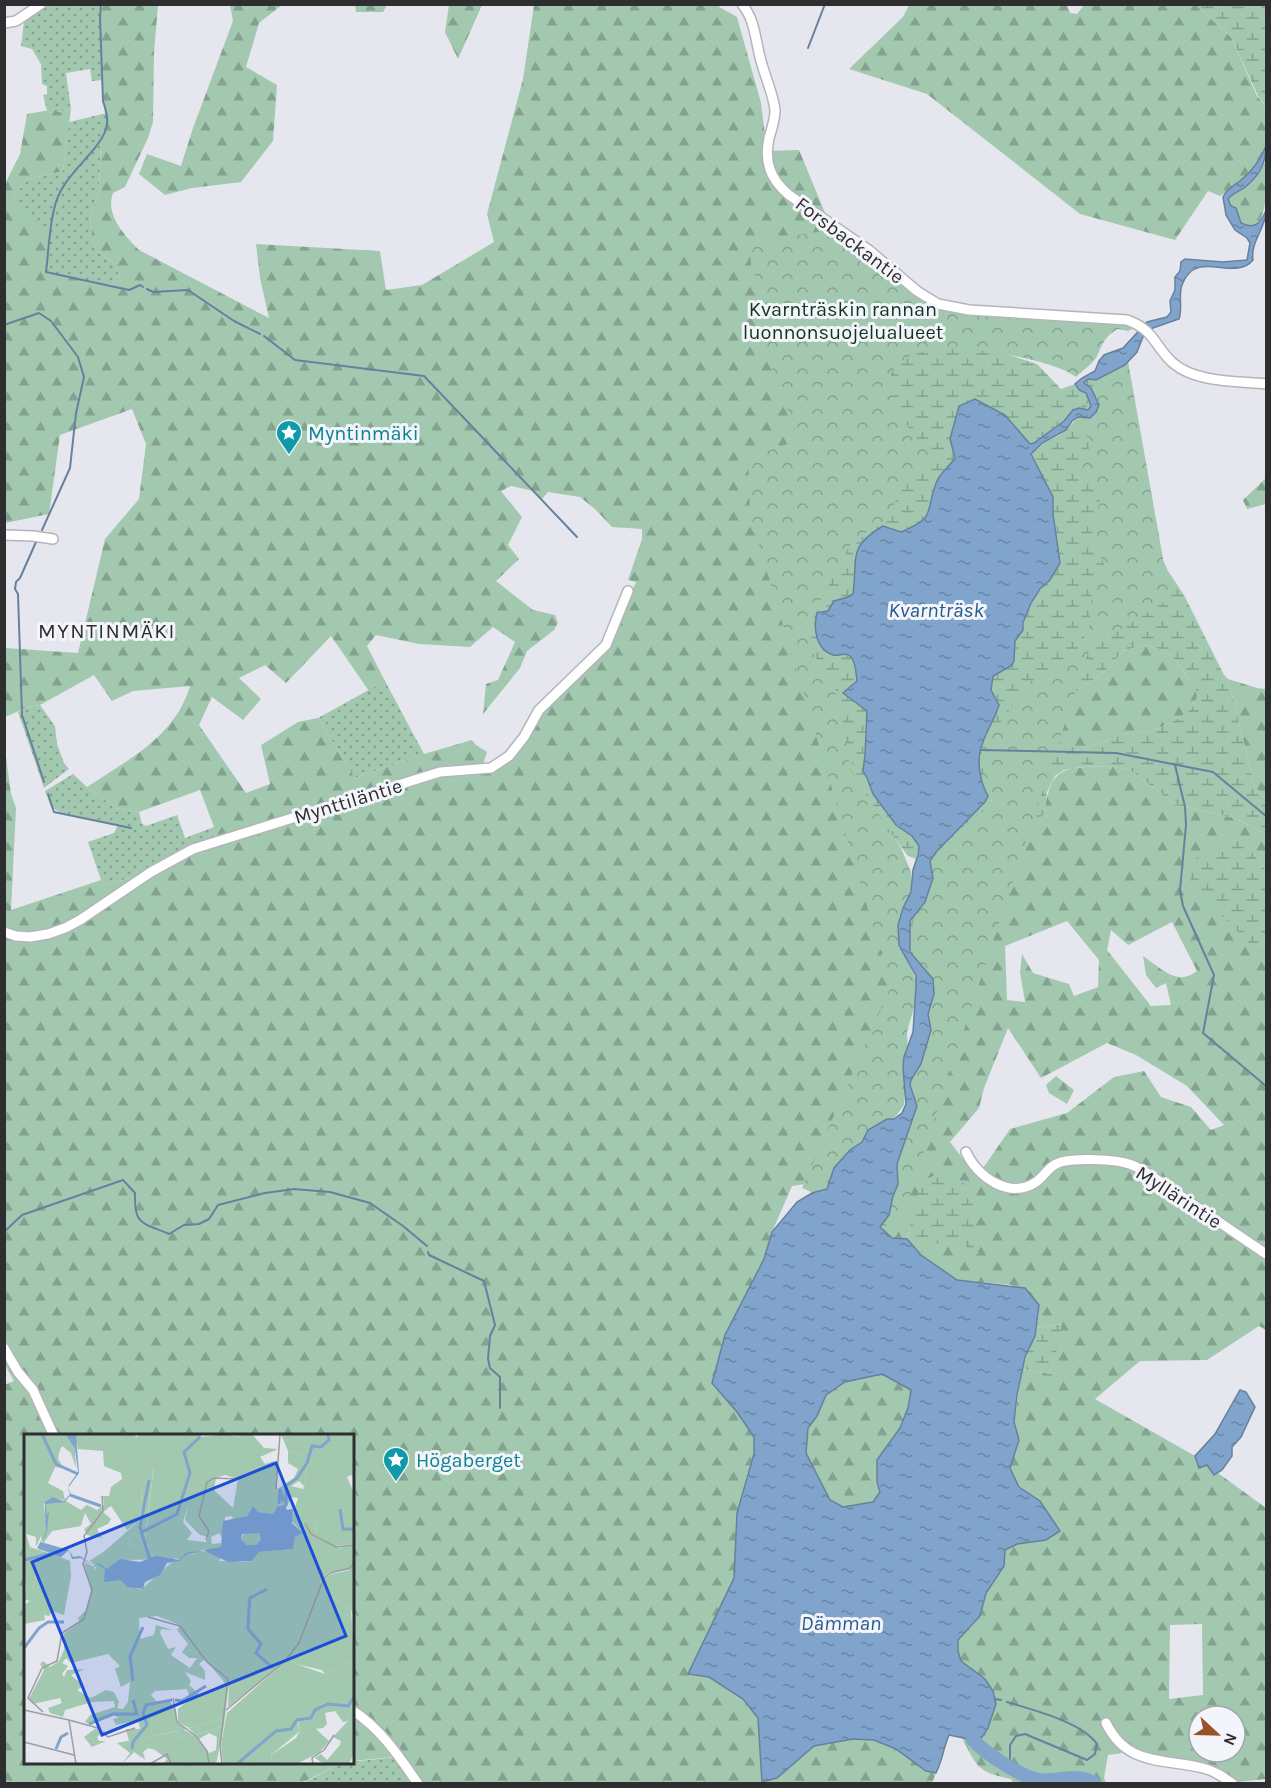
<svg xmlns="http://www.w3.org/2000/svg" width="1271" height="1788" font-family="Karla,sans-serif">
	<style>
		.grass { fill: url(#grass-dots) }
		.forest { fill: url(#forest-firs); fill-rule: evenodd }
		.wetland { fill: url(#wetland-marsh); fill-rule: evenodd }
		.park { fill: url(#park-crowns) }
		.water { fill: url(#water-ripples); stroke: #67819d; stroke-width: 1.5; fill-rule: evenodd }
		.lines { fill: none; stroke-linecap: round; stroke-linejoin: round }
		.stream { stroke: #67819d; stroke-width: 2 }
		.river { stroke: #80a4cb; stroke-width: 14 }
		.minor-casing { stroke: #b4b5bb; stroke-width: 12 }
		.minor { stroke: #fff; stroke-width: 9 }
		.labels { text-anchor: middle; stroke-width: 6; stroke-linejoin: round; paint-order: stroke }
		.street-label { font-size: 20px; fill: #2e2e31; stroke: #f4f5fb }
		.park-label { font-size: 20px; fill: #0d3520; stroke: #f4f5fb }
		.culture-label { font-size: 20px; fill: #0d838f; stroke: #f4f5fb; text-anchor: start }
		.water-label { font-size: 21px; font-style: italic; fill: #275a8d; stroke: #f4f5fb }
		.neighbourhood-label { font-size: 21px; letter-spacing: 1.5px; fill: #2e2e31; stroke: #f4f5fb }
		.inset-river { fill: none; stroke: #80a4cb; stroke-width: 3 }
		.inset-road { fill: none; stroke: #9c9da2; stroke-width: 1.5 }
		.view { fill: #1d4ed8; fill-opacity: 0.15; stroke: #1d4ed8; stroke-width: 3 }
		.inset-edge { fill: none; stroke: #2e2e31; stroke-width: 3 }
	</style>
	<defs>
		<pattern id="grass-dots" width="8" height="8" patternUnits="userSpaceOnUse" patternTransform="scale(1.5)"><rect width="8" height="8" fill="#a2c8af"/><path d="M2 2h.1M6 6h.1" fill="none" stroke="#84a38f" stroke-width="1.8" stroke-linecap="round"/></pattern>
		<pattern id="forest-firs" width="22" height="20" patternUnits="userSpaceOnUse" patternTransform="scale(1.5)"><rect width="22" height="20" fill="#a2c8af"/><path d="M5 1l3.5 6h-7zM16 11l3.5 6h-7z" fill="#84a38f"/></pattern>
		<pattern id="wetland-marsh" width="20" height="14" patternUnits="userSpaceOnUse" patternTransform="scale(1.5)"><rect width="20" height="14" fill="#a2c8af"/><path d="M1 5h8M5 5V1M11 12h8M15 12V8" fill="none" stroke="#84a38f"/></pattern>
		<pattern id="park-crowns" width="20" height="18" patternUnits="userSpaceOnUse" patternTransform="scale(1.5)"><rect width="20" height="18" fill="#a2c8af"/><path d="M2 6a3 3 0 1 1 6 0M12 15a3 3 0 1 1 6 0" fill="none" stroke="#84a38f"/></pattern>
		<pattern id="water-ripples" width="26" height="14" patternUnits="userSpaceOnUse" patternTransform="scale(1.5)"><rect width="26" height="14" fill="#80a4cb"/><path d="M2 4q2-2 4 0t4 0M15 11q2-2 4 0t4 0" fill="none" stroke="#6986a5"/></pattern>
	</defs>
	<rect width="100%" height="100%" fill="#e6e7ee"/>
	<!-- grass -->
	<path class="grass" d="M 47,5 L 101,5 L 100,18 L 103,80 L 92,81 L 90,69 L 66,73 L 71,109 L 58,112 L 56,109 L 47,111 L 43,95 L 47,94 L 47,86 L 42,84 L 41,64 L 32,49 L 21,46 L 24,22 Z
		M 107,113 L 106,128 L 101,139 L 99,193 L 90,216 L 92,235 L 96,250 L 113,262 L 122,281 L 110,285 L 46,272 L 12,202 L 25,180 L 63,171 L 69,122 Z
		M 385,681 L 424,754 L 355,778 L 318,718 Z
		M 40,705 L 55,726 L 57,744 L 64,763 L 69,769 L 44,788 L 18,712 L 28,707 Z
		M 73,774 L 87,787 L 116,808 L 139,812 L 142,824 L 146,826 L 177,815 L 185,838 L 214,827 L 215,839 L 145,873 L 107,885 L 101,880 L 88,842 L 114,833 L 118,825 L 60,812 L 51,807 L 45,791 Z
		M 396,1757 L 415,1784 L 302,1784 L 341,1763 Z"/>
	<!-- forest -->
	<path class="forest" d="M 101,5 L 158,5 L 154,53 L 153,122 L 148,138 L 125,187 L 113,193 C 105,215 124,235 139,250 L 269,318 L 260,278 L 256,244 L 380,251 L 386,290 L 422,285 L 494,242 L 487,214 L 523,79 L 534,5 L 716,5 L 737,17 L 761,103 L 767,151 L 799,150 L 847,266 L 829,680 L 899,913 L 910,972 L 813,1183 L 792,1186 L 772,1232 L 764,1259 L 725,1335 L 712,1383 L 737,1412 L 754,1437 L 754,1454 L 737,1513 L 734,1578 L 688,1674 L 709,1677 L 743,1699 L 758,1718 L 762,1782 L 777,1778 L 814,1746 L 853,1739 L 874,1740 L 896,1749 L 926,1771 L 936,1773 L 932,1783 L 423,1784 L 402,1756 L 353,1761 L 352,1436 L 26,1436 L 26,1762 L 341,1763 L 302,1783 L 5,1783 L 4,1385 L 14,1381 L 4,1363 L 5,935 L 47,937 L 196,850 L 440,775 L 491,770 L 541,712 L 608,647 L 636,582 L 628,580 L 642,539 L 642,529 L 612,527 L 595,509 L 580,497 L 548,492 L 541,500 L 534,491 L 511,486 L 501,491 L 522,517 L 508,545 L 519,559 L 496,581 L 533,610 L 555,615 L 558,623 L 554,630 L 527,651 L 520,668 L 483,714 L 486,684 L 498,680 L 515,642 L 493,627 L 470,647 L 419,644 L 376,635 L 367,646 L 385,681 L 369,691 L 331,636 L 286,683 L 265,665 L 239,678 L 261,699 L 243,720 L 212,697 L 199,725 L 246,793 L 270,784 L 261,745 L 298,722 L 318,718 L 355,778 L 424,754 L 472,740 L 476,745 L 487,752 L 483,765 L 440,770 L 215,839 L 214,827 L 200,790 L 139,812 L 116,808 L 87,787 C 129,759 175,737 190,686 L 133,691 L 112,701 L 94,675 L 40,705 L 28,707 L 5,717 L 5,648 L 78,653 L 105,539 L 139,499 L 146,444 L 132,409 L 60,435 L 49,514 L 5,523 L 4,186 L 20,154 L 27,114 L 56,109 L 58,112 L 71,109 L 63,171 L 25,180 L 12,202 L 51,231 L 46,272 L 110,285 L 122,281 L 113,262 L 96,250 L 92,235 L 90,216 L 99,193 L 101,139 L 106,127 L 107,113 L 103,101 L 100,18 Z
		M 230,5 L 282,5 L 259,23 L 246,67 L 277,85 L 273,141 L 241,182 L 192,188 L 165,195 L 139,174 L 147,154 L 181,166 L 193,128 L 233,21 Z
		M 355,5 L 355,4 L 387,5 L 383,12 L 356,12 Z
		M 449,5 L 482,5 L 458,59 L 445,32 Z
		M 909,5 L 1067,5 L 1070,13 L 1077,14 L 1084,5 L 1196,5 L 1231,37 L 1257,96 L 1266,106 C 1266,118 1270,137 1266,149 C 1260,165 1234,188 1220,196 L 1208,191 L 1175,240 L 1080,214 L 927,94 L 849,69 L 903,17 Z
		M 1266,160 C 1266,179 1271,239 1241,223 L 1236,208 L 1231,206 L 1228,199 C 1232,194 1239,192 1244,188 C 1253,180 1261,170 1266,160 Z
		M 1266,478 L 1266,504 L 1247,509 L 1243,500 Z
		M 1144,645 C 1166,649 1171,654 1184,672 C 1188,679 1197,688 1197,696 C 1197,713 1161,728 1147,732 C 1139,733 1131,732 1124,734 C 1110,738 1094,747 1080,748 C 1067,749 1061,744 1051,736 L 1065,699 L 1103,673 L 1125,650 Z
		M 1228,679 L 1257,688 L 1266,689 L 1266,799 L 1255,787 Z
		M 4,742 L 11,794 L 16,808 L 11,910 L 101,880 L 107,885 L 145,873 C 109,896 48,950 5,927 Z
		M 1108,766 L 1130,770 L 1176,805 L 1235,818 L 1266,834 L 1266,871 L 1238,834 L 1253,947 L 1266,942 L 1266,1330 L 1259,1326 L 1207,1360 L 1140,1361 L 1095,1399 L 1195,1456 L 1199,1468 L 1207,1465 L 1214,1475 L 1218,1473 L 1266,1508 L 1266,1779 L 1237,1782 L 1217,1769 L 1141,1753 L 1109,1736 L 1122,1753 L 1108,1755 L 1104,1778 L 1106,1783 L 1013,1783 L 1011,1779 C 976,1772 977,1766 961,1736 L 973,1740 L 996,1703 L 993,1691 L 985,1679 L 961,1661 L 958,1651 L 958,1640 L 980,1616 L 986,1593 L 1004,1566 L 1005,1550 L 1016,1544 L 1046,1540 L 1040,1501 L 1018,1487 L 1010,1468 L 1019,1440 L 1014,1422 L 1022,1369 L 1051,1374 L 1061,1324 L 1036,1328 L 1039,1314 L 1012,1285 L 957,1280 L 921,1255 L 926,1245 L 958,1239 L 978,1254 L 942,1173 L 922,1181 L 907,1239 L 892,1238 L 879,1227 L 889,1215 L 908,1128 L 915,1096 L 910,1085 L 911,1080 L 931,1030 L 909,945 L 910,921 L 922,905 L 1044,814 C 1051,765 1063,768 1108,766 ZM 1067,921 L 1099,960 L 1098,987 L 1074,996 L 1069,984 L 1033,973 L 1022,954 L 1020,972 L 1025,1002 L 1007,1000 L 1005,946 ZM 1172,922 L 1197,971 C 1177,987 1161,968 1143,956 L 1146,975 L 1156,988 L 1166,983 L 1171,1005 L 1151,1006 L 1107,950 L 1111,930 L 1128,945 ZM 1008,1028 L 1041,1078 L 1107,1043 L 1136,1055 L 1187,1086 L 1224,1125 L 1211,1130 L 1191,1107 L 1161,1097 L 1144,1071 L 1114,1077 L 1067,1113 L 1010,1129 L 977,1177 L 950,1142 L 979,1108 L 984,1088 ZM 1202,1624 L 1203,1695 L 1169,1699 L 1170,1625 ZM 1199,1716 L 1235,1716 L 1235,1752 L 1199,1752 Z
		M 1056,1076 L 1074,1090 L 1067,1104 L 1049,1093 L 1046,1085 Z
		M 882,1374 L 911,1390 L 908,1408 L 900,1428 L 877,1460 L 877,1482 L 880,1492 L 873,1503 L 843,1507 L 830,1500 L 806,1453 L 808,1427 L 817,1416 L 826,1395 L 845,1382 Z"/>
	<!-- wetland -->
	<path class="wetland" d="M 1196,5 L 1266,5 L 1266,106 L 1258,96 L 1231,37 Z
		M 845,336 L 994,350 L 1037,364 L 1061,389 L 1075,384 L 1079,390 L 1086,393 L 1091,403 L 1088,410 L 1079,408 L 1073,410 L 1064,420 L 1034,443 C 1044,443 1058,437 1066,430 C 1077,421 1072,416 1090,418 L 1096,412 L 1084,383 L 1088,379 L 1096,380 L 1112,372 L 1151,536 L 1168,571 L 1184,595 L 1224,675 L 1228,679 L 1255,787 L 1266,799 L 1266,834 L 1235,818 L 1176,805 L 1130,770 L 1108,766 L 1081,767 L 1064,770 L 1055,776 L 1047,792 L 1044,814 L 1019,836 L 930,862 L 937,851 L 985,803 L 977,778 L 978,736 L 993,676 C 998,672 1009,669 1012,663 C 1016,656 1012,647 1015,640 C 1017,636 1022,633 1023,628 C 1026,610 1035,593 1050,580 L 918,525 L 901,532 L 855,580 L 853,594 L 848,597 L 834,601 L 828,611 L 814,624 L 819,642 L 851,657 L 855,664 L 857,681 L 867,711 L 865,755 L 863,771 L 867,778 L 873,794 L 896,825 L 912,836 L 919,846 L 916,859 L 908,856 L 861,794 L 837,715 L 813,666 L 801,581 ZM 1144,645 C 1166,649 1171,654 1184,672 C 1188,679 1197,688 1197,696 C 1197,713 1161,728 1147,732 C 1139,733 1131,732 1124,734 C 1110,738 1094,747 1080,748 C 1067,748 1061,744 1051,736 L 1065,699 L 1103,673 L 1125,650 ZM 1002,761 L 1003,809 L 985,825 Z
		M 1238,833 L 1266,871 L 1266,942 L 1253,947 L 1207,901 L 1182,867 Z
		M 942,1173 L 971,1187 L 978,1255 L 958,1240 L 927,1245 L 921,1255 L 907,1239 L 921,1181 Z
		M 1062,1324 L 1051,1374 L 1022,1369 L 1036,1328 Z"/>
	<!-- park -->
	<path class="park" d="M 835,229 L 936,302 L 961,308 L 1124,321 L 1132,329 L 1128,331 L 1118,329 C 1105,336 1103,343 1097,356 C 1093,364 1082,371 1076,377 C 1050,358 968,346 936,349 C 923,350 908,355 898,364 C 893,368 890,374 891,380 C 892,394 905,425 914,436 C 921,444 934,447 935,459 L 900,489 L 888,519 L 859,537 L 849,547 L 816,609 L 810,632 L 811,647 L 815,657 L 836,682 L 835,702 L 843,721 L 840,737 L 847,752 L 851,771 L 901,848 L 911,872 L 912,890 L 905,956 L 916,979 L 917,997 L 907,1032 L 908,1054 L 904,1105 L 896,1116 L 880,1129 L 843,1206 L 802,1188 L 891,986 L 758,541 L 750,513 L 748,458 L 799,440 L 761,338 L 775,319 L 751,265 L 750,243 Z
		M 1128,361 L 1170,598 L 1106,639 L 1094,635 L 898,1230 L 862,1214 L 912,1116 L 914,1106 L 912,1078 L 918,1043 L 916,961 L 910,947 L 909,933 L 922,898 L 928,863 L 933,856 L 965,825 L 985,810 L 992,800 L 991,789 L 982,767 L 981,755 L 983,744 L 1007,714 L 1028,683 L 1065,664 L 1082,643 L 1089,626 L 1092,593 L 1105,567 L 1092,534 L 1100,499 C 1096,490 1086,485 1083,476 C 1079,467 1088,457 1089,448 C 1091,437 1081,432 1080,422 L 1096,382 Z"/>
	<!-- water -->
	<path class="water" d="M 1266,146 C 1266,165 1258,177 1244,188 C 1238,192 1232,194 1228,199 L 1231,206 L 1236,208 L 1241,223 C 1255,230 1260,223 1266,211 C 1266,228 1250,242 1253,260 C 1234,283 1196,247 1182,285 C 1178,296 1183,308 1179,319 L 1153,328 L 1143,337 L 1137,352 L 1125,365 L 1096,380 L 1088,379 L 1084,383 L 1091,388 L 1099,405 L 1096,412 L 1090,418 L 1078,417 L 1072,421 L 1066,430 L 1042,443 L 1031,454 L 1053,497 L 1053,514 L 1060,563 L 1050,580 L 1040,589 L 1031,603 L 1023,623 L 1023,630 L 1015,641 L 1014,661 L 1011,666 L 993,676 L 991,690 L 999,705 C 995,719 986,731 982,745 C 976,760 980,782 988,796 L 985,802 L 937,851 L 930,861 L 933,878 L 925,902 L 910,921 L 910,952 L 933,979 L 934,994 L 928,1014 L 931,1030 L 921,1064 L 911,1080 L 910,1085 L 917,1106 L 897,1164 L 898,1184 L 893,1196 L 889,1215 L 880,1227 L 892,1238 L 907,1239 L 921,1255 L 957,1280 L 1025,1288 L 1039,1305 L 1035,1336 L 1025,1357 L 1017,1395 L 1014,1422 L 1019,1440 L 1010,1468 L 1019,1487 L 1040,1501 L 1060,1531 L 1046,1540 L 1017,1544 L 1005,1550 L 1004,1566 L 986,1593 L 980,1616 L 958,1640 L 958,1651 L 961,1661 L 985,1679 L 993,1691 L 996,1704 L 988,1728 L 982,1737 L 973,1740 L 949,1735 C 943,1749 943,1759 936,1773 L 926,1771 L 896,1749 L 874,1740 L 853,1739 L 814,1746 L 777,1778 L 762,1782 L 758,1718 L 743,1699 L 709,1677 L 688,1674 L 734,1578 L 737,1513 L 754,1454 L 754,1437 L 737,1412 L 712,1383 L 725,1335 L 764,1259 L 772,1232 L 797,1202 L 812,1193 L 827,1189 L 834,1168 L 850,1150 L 862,1142 L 868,1130 L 887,1119 L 894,1119 L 902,1113 L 906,1104 L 903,1068 L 904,1057 L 913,1032 L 916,987 L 916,976 L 899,945 L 898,925 L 903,908 L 911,892 L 913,870 L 918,855 L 919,846 L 912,836 L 896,825 L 873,794 L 867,778 L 863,771 L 865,755 L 867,711 L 843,693 L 857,681 C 856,674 856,662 851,657 C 845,651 839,657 833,655 C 816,650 813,628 817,613 L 828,611 L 834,601 L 848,597 L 853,594 C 858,558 847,547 883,526 L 901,532 C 938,517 924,512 937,481 C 941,472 950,466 955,458 L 950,439 L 959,406 L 975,399 L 1005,415 L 1030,444 L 1034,443 L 1064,421 L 1073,410 L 1079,408 L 1088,410 L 1091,406 L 1086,393 L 1079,390 L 1075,384 L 1082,378 L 1095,371 L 1099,361 L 1104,355 L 1123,348 L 1147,322 L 1167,317 L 1171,312 L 1170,301 L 1175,290 L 1175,277 L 1180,271 L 1181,262 L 1185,259 L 1223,262 L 1247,260 L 1250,243 L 1247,238 L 1235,230 L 1226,215 L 1223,197 C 1227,189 1233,186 1240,181 C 1251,172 1261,159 1266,146 ZM 882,1374 L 911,1390 L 908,1408 L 900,1428 L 877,1460 L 877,1482 L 880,1492 L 873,1502 L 843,1507 L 830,1500 L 806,1453 L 808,1428 L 817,1416 L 826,1395 L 845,1382 Z
		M 1240,1390 L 1246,1392 L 1255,1407 L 1241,1437 L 1232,1447 L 1232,1456 L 1222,1470 L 1214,1475 L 1207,1465 L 1199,1468 L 1195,1456 L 1215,1434 Z"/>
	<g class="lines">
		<!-- stream -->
		<path class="stream" d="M 101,4 L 100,18 L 103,101 C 106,110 109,120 106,129 C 98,153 65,173 56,202 C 49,224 49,249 46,272 L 129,290 L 140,285 L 143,287
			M 808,48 L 825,4
			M 147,289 L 153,292 L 188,290 L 234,321 L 260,334
			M 4,325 L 39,313 L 51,321 L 78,357 L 84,377 L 76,413 L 70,468 L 42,530
			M 264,336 L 295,360 L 424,376 L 577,537
			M 36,542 L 20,578 L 16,582 L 15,589 L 18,594 L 22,715 L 44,782
			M 981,750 L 1116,753 L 1213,772 L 1266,816
			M 1175,765 L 1185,807 L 1186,825 L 1180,890 L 1183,906 L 1214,975 L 1203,1033 L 1266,1086
			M 48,794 L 54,812 L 131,828
			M 4,1232 L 22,1215 L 123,1180 L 135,1193 C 134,1226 142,1222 169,1234 L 184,1225 L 199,1224 L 209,1219 L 218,1205 L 265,1193 L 294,1189 L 330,1192 L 370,1203 L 403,1226 L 427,1246
			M 428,1252 L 429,1255 L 484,1281 L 495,1325 L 490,1336 L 488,1359 L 490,1368 L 500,1377 L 500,1408
			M 995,1699 L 1001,1700
			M 1007,1702 C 1033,1710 1082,1722 1097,1744 L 1095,1754 L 1087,1760 L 1025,1734 L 1016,1736 L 1010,1745 L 1010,1766"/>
		<!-- river -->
		<path class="river" d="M 973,1740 C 985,1753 1022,1778 1040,1780 C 1059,1782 1078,1772 1095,1784"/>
		<defs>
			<path id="minor" d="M 742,4 C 755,20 755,38 760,57 C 764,75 773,92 775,110 C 775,120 772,128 769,138 C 764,162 770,179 789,195 L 870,251 L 917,291 L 938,304 L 969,310 L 1127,320 C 1155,330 1154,346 1173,363 C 1196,383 1237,381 1266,384
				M 4,23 L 16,21 L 41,4
				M 4,535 L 33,536 L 53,539
				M 4,932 L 16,936 L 30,937 L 48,934 L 65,928 L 80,920 L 151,872 L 193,849 L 440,772 L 491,768 L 509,756 L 524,737 L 539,710 L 606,645 L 628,591
				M 966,1152 C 977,1177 1010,1200 1036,1182 C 1045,1176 1049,1165 1061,1162 C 1077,1158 1114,1159 1129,1164 C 1137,1166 1143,1171 1150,1175 L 1266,1254
				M 4,1348 L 18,1372 L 33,1390 L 54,1436
				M 352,1710 C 381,1729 399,1756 418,1784
				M 1106,1723 C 1128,1767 1163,1758 1203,1768 C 1215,1771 1223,1777 1233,1784"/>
		</defs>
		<!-- minor casing -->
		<use href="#minor" class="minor-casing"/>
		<!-- minor -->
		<use href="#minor" class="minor"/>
	</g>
	<!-- icons -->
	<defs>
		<symbol id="sight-pin" viewBox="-11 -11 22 30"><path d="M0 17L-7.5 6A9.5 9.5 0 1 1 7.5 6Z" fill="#0f9aa8" stroke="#f4f5fb"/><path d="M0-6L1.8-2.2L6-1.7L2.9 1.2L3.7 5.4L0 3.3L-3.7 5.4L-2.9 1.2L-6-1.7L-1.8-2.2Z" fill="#fff"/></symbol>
	</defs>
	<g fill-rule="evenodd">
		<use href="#sight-pin" x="274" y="418" width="30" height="40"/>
		<use href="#sight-pin" x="381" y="1445" width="30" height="40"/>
	</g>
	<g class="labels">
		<!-- street labels -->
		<g class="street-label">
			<text transform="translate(850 240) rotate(37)" y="7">Forsbackantie</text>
			<text transform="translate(348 801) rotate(-17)" y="7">Mynttiläntie</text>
			<text transform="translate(1179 1197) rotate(33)" y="7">Myllärintie</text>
		</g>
		<!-- park labels -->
		<g class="park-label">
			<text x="843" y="316">Kvarnträskin rannan<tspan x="843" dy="23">luonnonsuojelualueet</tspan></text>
		</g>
		<!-- culture labels -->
		<g class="culture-label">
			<text x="308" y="440">Myntinmäki</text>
			<text x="416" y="1467">Högaberget</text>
		</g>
		<!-- water labels -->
		<g class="water-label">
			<text x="936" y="617">Kvarnträsk</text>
			<text x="841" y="1630">Dämman</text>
		</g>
		<!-- neighbourhood labels -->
		<g class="neighbourhood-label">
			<text x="107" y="638">MYNTINMÄKI</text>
		</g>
	</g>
	<!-- overview -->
	<g transform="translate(24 1434)">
		<rect width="330" height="330" fill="#e6e7ee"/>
		<path d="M 257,0 L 330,0 L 330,44 L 327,41 L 323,43 L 330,59 L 330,110 L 311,112 L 293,102 L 292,83 L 279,57 L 285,23 L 264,17 ZM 327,136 L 326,152 L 330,154 L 330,185 L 327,175 L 307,163 L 296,150 L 307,140 ZM 266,223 L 272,230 L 301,240 L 330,226 L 330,263 L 324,287 L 319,288 L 311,277 L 301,279 L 303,290 L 299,294 L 291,295 L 280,284 L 273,286 L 276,297 L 247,321 L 248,330 L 199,330 L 197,311 L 203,279 ZM 110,269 L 113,280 L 105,288 L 87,280 L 103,277 ZM 201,284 L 200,292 L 172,301 L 165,294 ZM 156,294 L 170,301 L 108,314 L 123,327 L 110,318 L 98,330 L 106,319 L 93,309 L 155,297 Z" fill="#a2c8af"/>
		<path d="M 0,0 L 41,0 L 51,15 L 52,34 L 47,19 L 38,12 L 36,16 L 34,24 L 39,34 L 31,33 L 24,49 L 39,57 L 41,66 L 26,64 L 20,70 L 21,80 L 21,70 L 25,68 L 42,67 L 57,76 L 63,71 L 73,76 L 80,71 L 79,62 L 85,62 L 87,53 L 98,45 L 97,39 L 80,32 L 79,17 L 54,15 L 53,9 L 51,13 L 52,0 L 111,0 L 112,4 L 116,0 L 178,0 L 177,3 L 204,0 L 219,4 L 208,0 L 228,0 L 240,14 L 254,15 L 236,23 L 241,30 L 250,27 L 253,34 L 253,55 L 270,44 L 274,35 L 264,29 L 264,17 L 285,23 L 280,52 L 275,47 L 267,52 L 279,55 L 292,83 L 293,102 L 315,114 L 330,110 L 330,154 L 326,152 L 326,136 L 305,138 L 296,149 L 307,163 L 327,175 L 330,226 L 301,240 L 298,236 L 272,230 L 266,223 L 204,273 L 205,248 L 201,284 L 165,294 L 154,288 L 154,275 L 166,265 L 163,255 L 131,257 L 127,261 L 134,269 L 145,266 L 152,276 L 153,289 L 163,295 L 105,307 L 102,295 L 116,295 L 114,286 L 92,291 L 89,285 L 98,283 L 105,288 L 107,281 L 112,280 L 110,269 L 103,277 L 65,290 L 61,288 L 66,281 L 91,273 L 90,267 L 68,268 L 41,276 L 39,283 L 26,279 L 24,274 L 38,269 L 36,264 L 9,270 L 5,265 L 20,236 L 16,230 L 19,227 L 26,233 L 35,227 L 40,216 L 40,200 L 56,188 L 54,184 L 67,171 L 94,156 L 118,160 L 146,131 L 156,126 L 126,114 L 121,108 L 130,32 L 118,54 L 116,86 L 103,96 L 87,72 L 79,78 L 87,85 L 84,90 L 73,95 L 78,104 L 63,101 L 60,95 L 67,90 L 61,79 L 57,92 L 28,97 L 19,110 L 17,102 L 12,113 L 12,103 L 2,100 L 6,113 L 0,133 ZM 201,41 L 214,45 L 209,74 L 190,56 L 192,44 ZM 267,63 L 274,64 L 267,86 L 279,99 L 271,103 L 268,115 L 235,118 L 228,127 L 220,128 L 196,127 L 182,120 L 158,124 L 167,117 L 197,113 L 197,109 L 188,110 L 187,103 L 195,99 L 199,106 L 201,83 L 208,82 L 209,86 L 223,82 L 229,72 L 234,78 L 249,80 L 256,71 L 262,74 ZM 164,72 L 161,86 L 176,101 L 184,103 L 182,108 L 163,106 L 168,99 L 159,88 ZM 133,182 L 156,191 L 153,196 L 164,210 L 158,218 L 165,224 L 173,224 L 166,234 L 147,221 L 152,213 L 144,215 L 136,199 L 137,195 L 149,196 L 132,191 L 130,201 L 116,205 L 115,184 ZM 84,220 L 96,232 L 91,235 L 97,253 L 106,248 L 104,268 L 99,275 L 93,274 L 95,268 L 90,258 L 82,256 L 67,264 L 53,256 L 60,252 L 47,241 L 61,235 L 43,236 L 40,243 L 38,240 L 44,232 L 38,229 L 42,224 L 47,229 ZM 181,225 L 201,249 L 176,261 L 165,251 L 167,247 L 161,238 L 181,246 L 181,237 L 175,230 ZM 110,99 L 120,112 L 120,117 L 103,109 ZM 220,99 L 235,99 L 237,105 L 232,111 L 223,111 L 217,105 ZM 17,111 L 39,117 L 37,122 L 29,120 L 46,127 L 47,142 L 40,181 L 28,177 L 25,182 L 20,181 L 21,186 L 0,190 L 0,171 L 6,167 L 0,165 L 0,157 L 9,153 L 15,131 L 25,118 L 15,116 ZM 330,263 L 330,319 L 325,330 L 300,330 L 291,324 L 297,320 L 303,326 L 316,311 L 317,307 L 309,303 L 324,287 ZM 280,284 L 305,307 L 295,319 L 272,330 L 248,330 L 247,321 L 272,304 L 276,297 L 274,286 ZM 200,292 L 192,330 L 139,330 L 143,325 L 131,316 L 124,314 L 119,318 L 121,325 L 106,314 L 170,301 L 185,319 L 192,316 L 193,303 L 185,299 L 175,305 L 172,301 ZM 72,294 L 78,299 L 73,303 L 75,307 L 82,307 L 68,313 L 60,303 Z" fill="#a2c8af" fill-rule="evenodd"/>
		<path d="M 130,31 L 121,104 L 124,113 L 133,114 L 148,125 L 98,126 L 101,152 L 117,156 L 145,130 L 118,160 L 94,156 L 67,171 L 72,131 L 81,135 L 67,129 L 116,86 L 118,54 ZM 110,99 L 120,112 L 120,117 L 103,109 ZM 6,113 L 24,119 L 15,131 L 9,153 L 2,158 L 0,133 Z" fill="#a2c8af" fill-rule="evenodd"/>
		<path d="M 95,108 L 105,117 L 196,111 L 196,116 L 180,115 L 176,117 L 196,119 L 196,126 L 163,125 L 107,170 L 99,174 L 94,168 L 70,185 L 63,175 L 67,157 L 60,128 L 70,133 L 78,158 L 89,148 L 118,156 L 147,129 L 158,125 L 162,121 L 172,119 L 160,120 L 145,127 L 133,121 L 124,126 L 103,118 L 76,130 L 65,127 Z" fill="#a2c8af"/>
		<path d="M 41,0 L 52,0 L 55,39 L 44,54 L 47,60 L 41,68 L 22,70 L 23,81 L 25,77 L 23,98 L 17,108 L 45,116 L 49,123 L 56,122 L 70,132 L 74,129 L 83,135 L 96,125 L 116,128 L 132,122 L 155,126 L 162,119 L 197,113 L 199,87 L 223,82 L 229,72 L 234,78 L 249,80 L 254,72 L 261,71 L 263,76 L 269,75 L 268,89 L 279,99 L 271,103 L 269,115 L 235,118 L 228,127 L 204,128 L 179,116 L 162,121 L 155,127 L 143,129 L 136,141 L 121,148 L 119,155 L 103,153 L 97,146 L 80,148 L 81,135 L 73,130 L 71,133 L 57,124 L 48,125 L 45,116 L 37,123 L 13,114 L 22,98 L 21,68 L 28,63 L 40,67 L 46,60 L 44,55 L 45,51 L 54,38 L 51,15 ZM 235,99 L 237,105 L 232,111 L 223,111 L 217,105 L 218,100 Z" fill="#80a4cb" fill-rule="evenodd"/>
		<path class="inset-river" d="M 18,0 L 32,30 L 54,40M 125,46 L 116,93 L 126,126M 46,61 L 77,72M 255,70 L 256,55 L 259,66 L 263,66M 262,72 L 262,52 L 273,44 L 283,29 L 288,12 L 297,13 L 305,6 L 304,0M 316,75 L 319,95 L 330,95M 118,98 L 153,80 L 166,39 L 160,18 L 176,3M 0,126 L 25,120M 225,174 L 224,195 L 237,210 L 232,219 L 249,234M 225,174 L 226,164 L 243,155M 0,214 L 15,194 L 24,188 L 40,188M 109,247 L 106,223 L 119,193M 151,266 L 158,267 L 182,252M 65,290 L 89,280 L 113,280 L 109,266M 32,315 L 37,303 L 44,299M 108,315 L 109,308 L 123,291 L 119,279 L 122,271 L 148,266M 213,330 L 252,297 L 267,295 L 273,286 L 287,284 L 291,276 L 304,270 L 324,272 L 330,263"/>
		<path class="inset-road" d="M 252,55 L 256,0M 281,89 L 287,100 L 312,113 L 330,111M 182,106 L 185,97 L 175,82 L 183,48 L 190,44 L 214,45M 124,183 L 156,192 L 183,228 L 204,245 L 196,312 L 198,330M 149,264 L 153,288 L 172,302 L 183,317 L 185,330M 0,276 L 45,286 L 52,330M 202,276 L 261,227 L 275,209 L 299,146 L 306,139 L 326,134 L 330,128M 19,278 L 4,264 L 18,234 L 33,227 L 38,199 L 60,185 L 68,156 L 59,130 L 63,118 L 60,102 L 79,77 L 78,62M 45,286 L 74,294 L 84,303 L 111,294M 0,308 L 50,321M 126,330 L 143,320 L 147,330M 289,330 L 288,324 L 300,316 L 310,301"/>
		<path class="view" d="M 252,29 L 322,202 L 78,301 L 8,128 Z"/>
		<rect width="330" height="330" class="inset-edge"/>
	</g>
	<!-- border -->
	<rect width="1271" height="1788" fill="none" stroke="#2e2e31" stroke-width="12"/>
	<!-- north arrow -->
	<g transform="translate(1217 1734) rotate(112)"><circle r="28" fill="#f4f5fb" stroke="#a5a5aa" stroke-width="1.5"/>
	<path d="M0-4.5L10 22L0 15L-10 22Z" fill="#985228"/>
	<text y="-9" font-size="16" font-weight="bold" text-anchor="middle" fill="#2e2e31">N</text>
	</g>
</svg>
